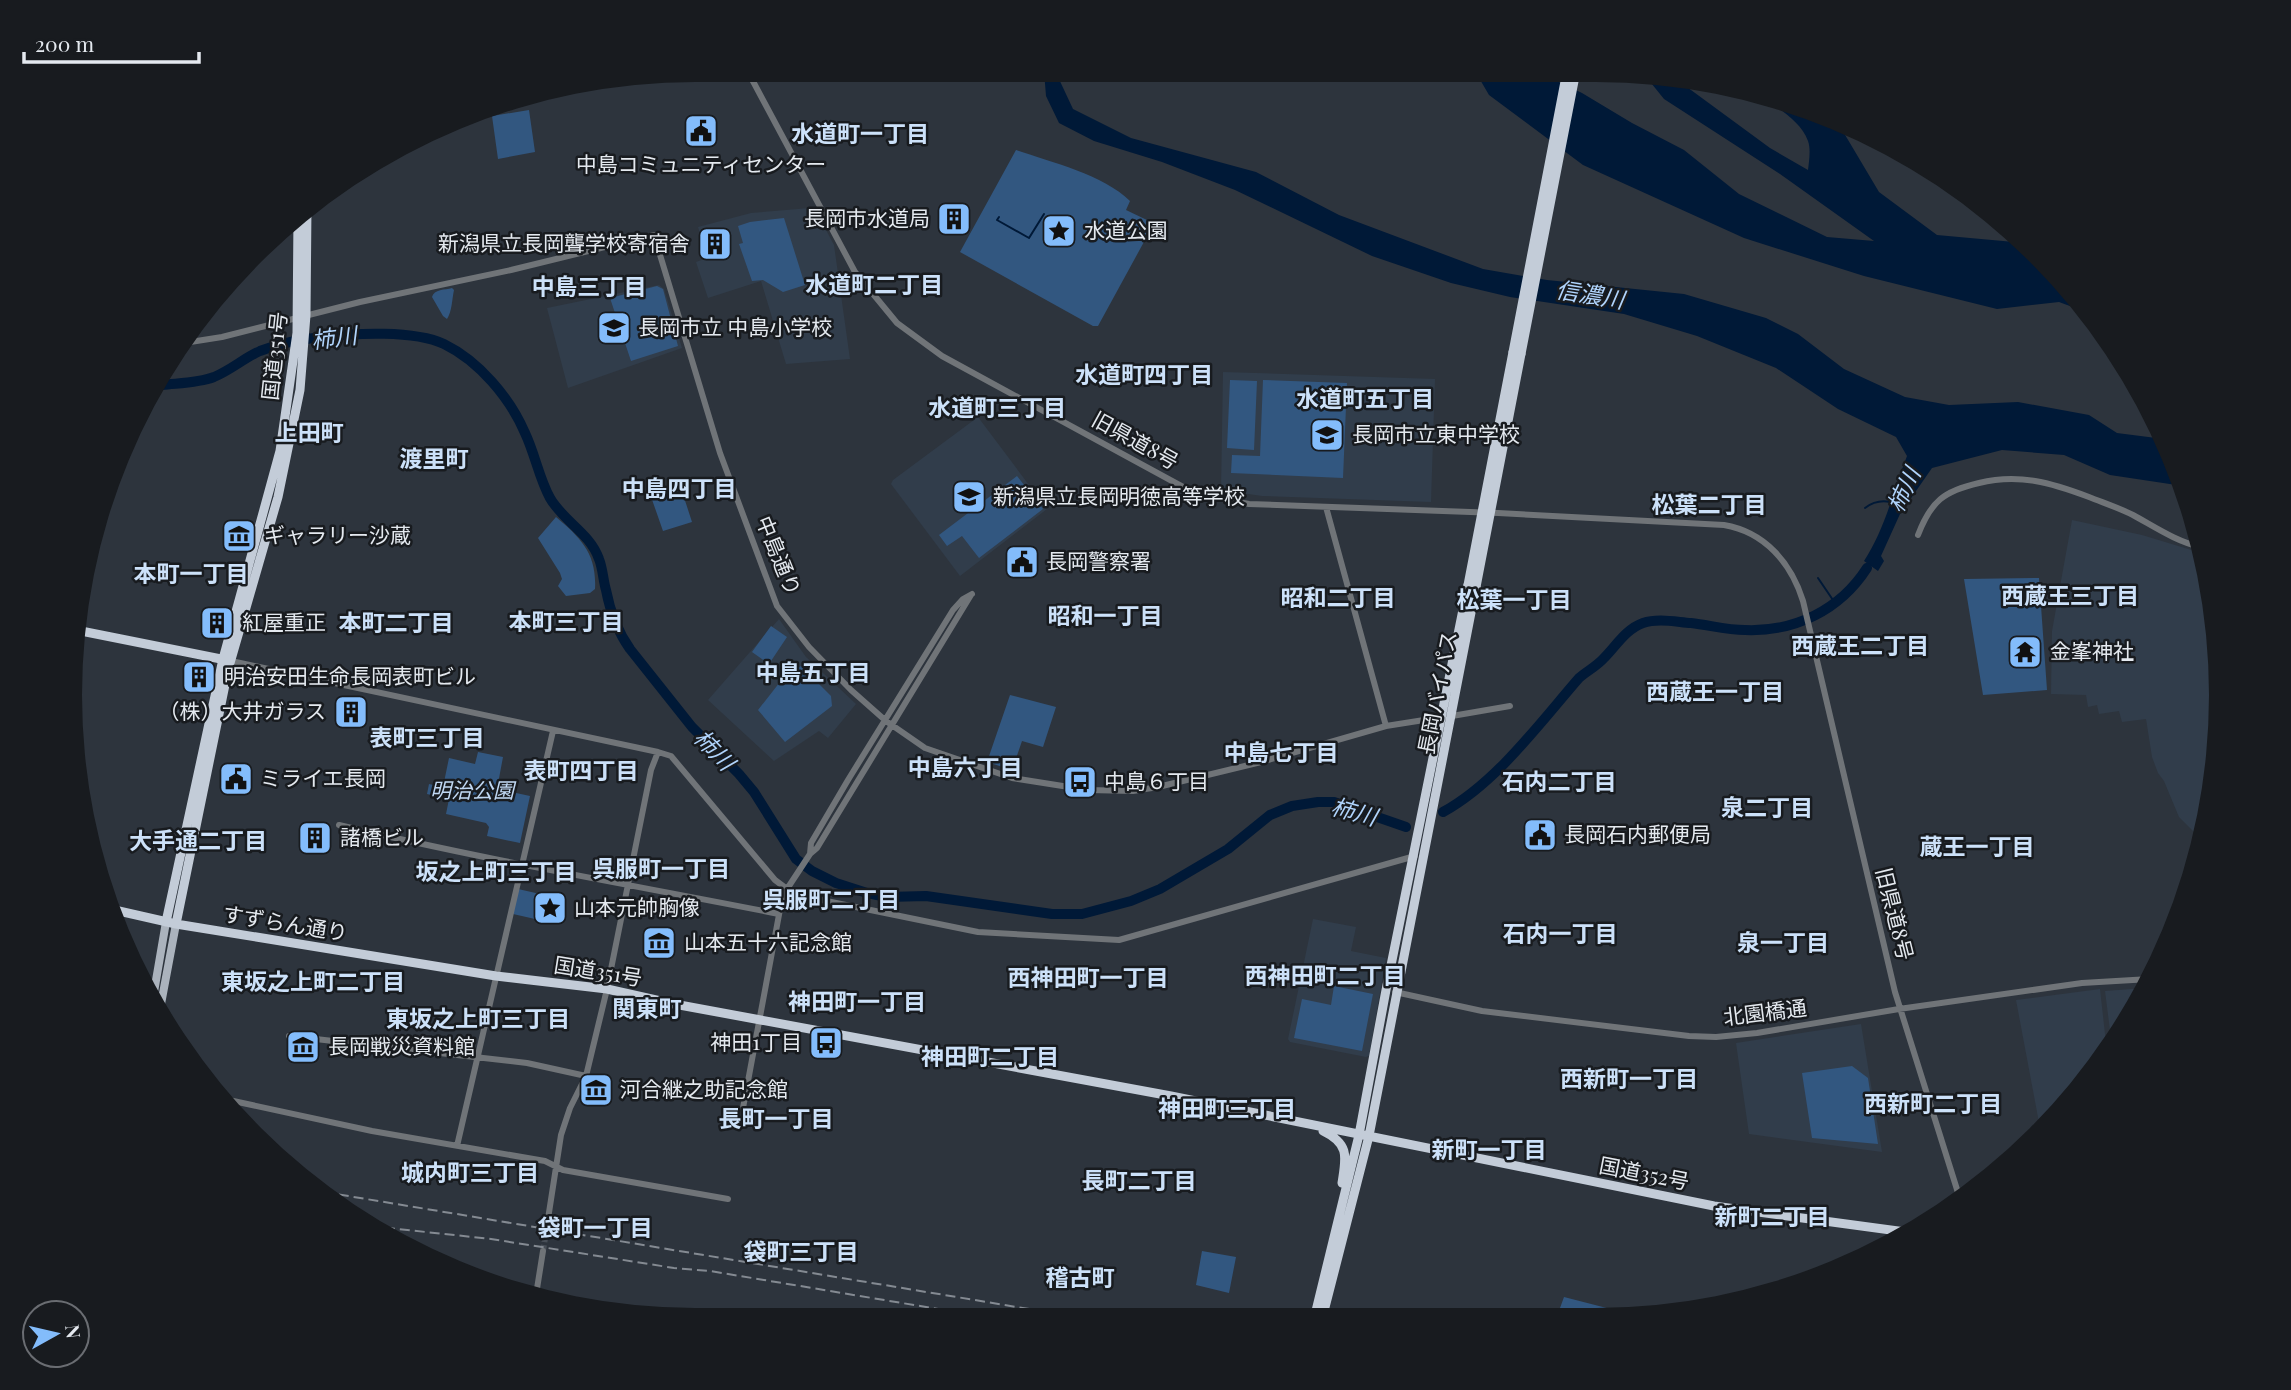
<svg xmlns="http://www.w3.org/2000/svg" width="2291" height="1390" font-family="'Playfair Display','Noto Sans JP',serif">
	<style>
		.built { fill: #313d4b }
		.green { fill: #325780 }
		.water { fill: #001937 }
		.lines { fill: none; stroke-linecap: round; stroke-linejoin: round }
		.stream { stroke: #001937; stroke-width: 2 }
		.river { stroke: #001937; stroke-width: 10 }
		.minor-tunnel { stroke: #484f58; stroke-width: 6; stroke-dasharray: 6 3; stroke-linecap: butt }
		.minor { stroke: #707478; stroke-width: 6 }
		.major { stroke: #abb3bd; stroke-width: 8 }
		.highway { stroke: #c3ccd8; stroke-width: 9 }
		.rail { stroke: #848a92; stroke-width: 2; stroke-dasharray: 10 5; stroke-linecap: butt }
		.highway-bridge { stroke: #c3ccd8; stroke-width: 9 }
		.labels { text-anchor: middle; stroke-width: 5; stroke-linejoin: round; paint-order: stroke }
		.poi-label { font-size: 21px; fill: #e4e9ef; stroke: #181b1f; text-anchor: start }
		.street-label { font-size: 21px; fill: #e4e9ef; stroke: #181b1f }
		.park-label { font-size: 21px; font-style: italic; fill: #c0d8f3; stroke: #181b1f }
		.neighbourhood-label { font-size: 23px; font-weight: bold; fill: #cce1f9; stroke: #181b1f }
		.water-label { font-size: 23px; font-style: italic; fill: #b0d4fc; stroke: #181b1f }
	</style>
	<rect width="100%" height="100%" fill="#2d343d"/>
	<!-- built -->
	<path class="built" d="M 810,208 L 816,211 L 834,245 L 850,359 L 786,364 L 761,281 L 708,298 L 696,262 L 707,258 L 698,227 L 751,213 Z
		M 659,285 L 664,289 L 682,348 L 568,388 L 547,308 Z
		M 1223,372 L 1435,379 L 1431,502 L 1262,496 L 1221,490 Z
		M 978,417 L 1047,509 L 960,576 L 891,484 L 893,480 Z
		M 2072,520 L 2142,535 L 2198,552 L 2220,708 L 2209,817 L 2202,840 L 2179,817 L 2164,781 L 2158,773 L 2152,757 L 2146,719 L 2122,722 L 2119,711 L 2099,714 L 2097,705 L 2088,707 L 2086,695 L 2051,694 L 2052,631 Z
		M 779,619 L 806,657 L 856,704 L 828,738 L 819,731 L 774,761 L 708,700 Z
		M 1313,919 L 1356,927 L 1351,951 L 1386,958 L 1369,1056 L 1366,1057 L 1290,1042 L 1288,1039 Z
		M 2145,988 L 2115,1043 L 2112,1046 L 2105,991 Z
		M 2100,989 L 2107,1052 L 2040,1128 L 2016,1000 Z
		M 1861,1024 L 1882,1152 L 1749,1134 L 1736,1043 Z"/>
	<!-- green -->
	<path class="green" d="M 529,110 L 535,152 L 498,159 L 492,116 Z
		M 1016,150 C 1051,162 1104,175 1130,201 L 1126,210 L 1149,221 L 1145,240 L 1098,326 L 1093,326 L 960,252 Z
		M 784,218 L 805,285 L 783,292 L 763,280 L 752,281 L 739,244 L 743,243 L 738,226 L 750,222 Z
		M 657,286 L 663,289 L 678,346 L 631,361 L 610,298 Z
		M 452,288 L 454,290 C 452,299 452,312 447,319 L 443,316 L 432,297 C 434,289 445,290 452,288 Z
		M 1230,380 L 1257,381 L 1254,450 L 1227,448 Z
		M 1263,380 L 1347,383 L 1343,478 L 1231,473 L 1232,455 L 1260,456 Z
		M 1017,476 L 1043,509 L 979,558 L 962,536 L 947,546 L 939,535 Z
		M 679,482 L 692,522 L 663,531 L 649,491 Z
		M 556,517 C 581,538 597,554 595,589 L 590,593 L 566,596 L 558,586 L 562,579 L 560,573 L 538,538 Z
		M 2039,578 L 2047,690 L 1983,695 L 1964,579 Z
		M 771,626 L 787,637 L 769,664 L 752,652 Z
		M 801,666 L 831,696 L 832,706 L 785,742 L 758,710 L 780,682 Z
		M 1010,695 L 1056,707 L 1043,747 L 1022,741 L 1012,770 L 987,762 Z
		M 478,752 L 503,757 L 497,789 L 530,796 L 520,843 L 487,836 L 489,827 L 486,823 L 446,814 L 449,799 L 427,794 L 429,784 L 443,787 L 449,758 L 475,764 Z
		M 518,889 L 549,896 L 549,898 L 557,900 L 552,919 L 537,915 L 535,919 L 513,914 Z
		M 1334,986 L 1373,994 L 1362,1051 L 1294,1038 L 1302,999 L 1331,1005 Z
		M 1852,1066 L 1868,1078 L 1878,1144 L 1812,1138 L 1802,1073 Z
		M 1202,1251 L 1236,1257 L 1229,1293 L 1196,1285 Z
		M 1564,1297 L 1630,1314 L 1628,1319 L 1556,1319 Z"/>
	<!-- water -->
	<path class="water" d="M 1044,71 L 1059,71 L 1058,77 L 1073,109 L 1131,138 L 1256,172 L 1339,215 L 1483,269 L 1547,280 L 1684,294 L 1766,318 L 1798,334 L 1844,369 L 1905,397 L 1949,405 L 2018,402 L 2089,415 L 2117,433 L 2164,439 L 2174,456 L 2183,486 L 2110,475 L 2064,455 L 2002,450 L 1932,468 L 1900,514 L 1881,556 L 1884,561 L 1878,571 L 1864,561 C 1885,529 1893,492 1907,456 L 1896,437 L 1838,409 L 1776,368 L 1697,336 L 1624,314 L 1510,297 L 1451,283 L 1372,256 L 1235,190 L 1162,162 L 1094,141 L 1059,123 L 1046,96 Z
		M 1475,71 L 1560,71 L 1559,82 L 1582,93 L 1632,123 L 1684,150 L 1739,194 L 1827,237 L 1874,241 L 1780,174 L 1664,99 L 1643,73 L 1676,79 L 1770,148 L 1808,170 C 1809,162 1811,149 1808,141 C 1801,121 1780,111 1765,97 L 1797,103 L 1838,123 L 1879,192 L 1937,235 L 2025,243 L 2038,253 L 2086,312 L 2059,302 L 1997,309 L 1864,276 L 1744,238 L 1583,165 L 1489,95 Z"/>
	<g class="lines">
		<!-- stream -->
		<path class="stream" d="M 999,217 L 997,220 L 1029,238 L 1044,214
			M 1865,508 C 1873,502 1880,500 1890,502
			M 1818,578 L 1835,603"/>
		<!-- river -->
		<path class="river" d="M 162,385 C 179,383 198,383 214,377 C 231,370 244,358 260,351 C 280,343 302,339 322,337 C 355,333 414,330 444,344 C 479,361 510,398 525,433 C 535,454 539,478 550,498 C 563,521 590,533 599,559 C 603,569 603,580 606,590 C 610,611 618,632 630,649 L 692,727 L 739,774 L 754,792 L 796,859 L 812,871 L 836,883 L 867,893 L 887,897 L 926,896 L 1052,914 L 1082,914 L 1131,901 L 1160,889 L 1228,849 L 1270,815 L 1292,806 L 1318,802 L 1334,802 L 1406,827
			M 1443,812 C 1496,783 1539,724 1579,678 C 1587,671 1597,666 1604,658 C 1616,646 1626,629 1643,623 C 1658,618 1676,622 1691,623 C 1709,625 1727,630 1745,630 C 1795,632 1840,610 1867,568"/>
		<!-- minor-tunnel -->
		<path class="minor-tunnel" d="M 543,1251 L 548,1219"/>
		<!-- minor -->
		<path class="minor" d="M 747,70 L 855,272 L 897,323 L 942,356 L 1196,494 L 1249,504 L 1498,513 L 1724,525 C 1765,532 1791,563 1803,601 L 1895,992 L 1960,1199
			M 184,343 L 222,337 L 360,302 L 511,270 L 654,235 L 720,453 L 777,606 L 809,647 L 851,690 L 886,721 L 925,748 L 1012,778 L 1088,790 L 1133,791 L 1158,787 L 1261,762 L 1386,726 L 1443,717
			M 1326,507 L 1386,726
			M 1918,535 C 1931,501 1944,491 1979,483 C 2019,473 2052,483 2089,497 C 2104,503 2119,508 2133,515 C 2155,527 2177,542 2201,547
			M 2208,586 L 2218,662
			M 231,661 L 658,752 L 671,756 L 775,880 L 787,889 L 802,896 L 978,932 L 1119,940 L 1415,856
			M 1452,716 L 1510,706
			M 339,825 C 485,860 632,885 779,914
			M 810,854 L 817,848 L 971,595
			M 1395,992 L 1482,1011 L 1689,1036 L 1716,1037 L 1757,1033 L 1899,1009 L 2082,983 L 2150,979
			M 289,1036 L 527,1063 L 586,1076
			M 224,1099 L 372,1131 L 545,1161 L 563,1170 L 728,1199
			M 743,1108 L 781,904 L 787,889 L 810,854 L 811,843 L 848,780 L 953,610 L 963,599 L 972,594
			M 457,1146 L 553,731
			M 548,1219 L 561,1135 L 570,1108 L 586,1076 L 607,989 L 651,770 L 658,752
			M 536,1295 L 543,1251"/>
		<!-- major -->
		<path class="major" d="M 154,992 L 166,922
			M 161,1004 L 176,924"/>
		<!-- highway -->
		<path class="highway" d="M 1513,352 L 1567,71
			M 1521,354 L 1576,71
			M 81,631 L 226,660
			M 110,909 L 176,924 L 496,976 L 607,989 L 674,1004 L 1171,1096 L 1714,1206 L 1913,1233
			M 166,922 L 223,659 L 280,451 L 297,333 L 298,216
			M 176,924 L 228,670 L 278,497 L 300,390 L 306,315 L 307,207
			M 1323,1131 C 1350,1144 1346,1157 1342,1183
			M 1314,1319 L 1359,1135 L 1386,990 L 1468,585
			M 1322,1319 L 1369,1136 L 1476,587"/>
		<!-- rail -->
		<path class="rail" d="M 324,1192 L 1089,1319
			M 370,1226 L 491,1239 L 674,1268 L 710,1271 L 998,1319"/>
		<!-- highway-bridge -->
		<path class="highway-bridge" d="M 1468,585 L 1513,352
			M 1476,587 L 1521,354"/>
	</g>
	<!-- icons -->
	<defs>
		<symbol id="civic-square" viewBox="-11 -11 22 22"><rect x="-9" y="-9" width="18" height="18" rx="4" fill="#83bcfb" stroke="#181b1f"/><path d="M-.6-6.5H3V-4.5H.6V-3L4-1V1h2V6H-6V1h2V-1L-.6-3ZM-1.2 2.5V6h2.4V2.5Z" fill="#111"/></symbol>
		<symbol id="building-square" viewBox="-11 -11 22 22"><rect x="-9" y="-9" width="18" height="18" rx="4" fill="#83bcfb" stroke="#181b1f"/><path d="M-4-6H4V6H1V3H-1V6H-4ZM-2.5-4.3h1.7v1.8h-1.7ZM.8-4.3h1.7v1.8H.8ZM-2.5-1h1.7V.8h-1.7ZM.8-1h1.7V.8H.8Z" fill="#111"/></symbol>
		<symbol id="sight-square" viewBox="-11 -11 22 22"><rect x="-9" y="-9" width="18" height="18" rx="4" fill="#83bcfb" stroke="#181b1f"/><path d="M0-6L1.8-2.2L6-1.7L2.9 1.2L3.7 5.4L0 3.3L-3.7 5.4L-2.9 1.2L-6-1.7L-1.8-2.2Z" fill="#111"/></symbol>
		<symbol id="school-square" viewBox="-11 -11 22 22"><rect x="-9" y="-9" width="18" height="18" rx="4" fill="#83bcfb" stroke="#181b1f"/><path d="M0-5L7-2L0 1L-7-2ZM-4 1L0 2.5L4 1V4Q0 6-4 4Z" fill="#111"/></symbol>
		<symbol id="museum-square" viewBox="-11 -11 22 22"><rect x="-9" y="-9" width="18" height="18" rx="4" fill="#83bcfb" stroke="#181b1f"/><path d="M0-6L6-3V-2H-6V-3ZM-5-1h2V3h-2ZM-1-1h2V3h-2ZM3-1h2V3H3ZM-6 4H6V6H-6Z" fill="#111"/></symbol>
		<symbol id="temple-square" viewBox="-11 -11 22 22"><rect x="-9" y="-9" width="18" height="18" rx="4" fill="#83bcfb" stroke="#181b1f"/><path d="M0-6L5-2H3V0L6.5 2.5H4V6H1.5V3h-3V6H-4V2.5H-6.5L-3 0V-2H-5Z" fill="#111"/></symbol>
		<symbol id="bus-square" viewBox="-11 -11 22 22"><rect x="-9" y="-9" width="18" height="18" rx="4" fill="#83bcfb" stroke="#181b1f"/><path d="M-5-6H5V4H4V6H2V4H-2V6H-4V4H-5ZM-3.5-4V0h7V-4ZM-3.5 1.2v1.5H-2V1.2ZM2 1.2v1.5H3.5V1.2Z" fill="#111"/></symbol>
	</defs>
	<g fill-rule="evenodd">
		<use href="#civic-square" x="682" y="112" width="38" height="38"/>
		<use href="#building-square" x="935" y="200" width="38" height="38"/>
		<use href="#sight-square" x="1040" y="212" width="38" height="38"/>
		<use href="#building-square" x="696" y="225" width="38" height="38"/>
		<use href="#school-square" x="595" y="309" width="38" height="38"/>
		<use href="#school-square" x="1308" y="416" width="38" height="38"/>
		<use href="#school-square" x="950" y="478" width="38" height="38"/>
		<use href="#museum-square" x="220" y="517" width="38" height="38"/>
		<use href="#civic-square" x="1003" y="543" width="38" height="38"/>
		<use href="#building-square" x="198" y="604" width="38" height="38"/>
		<use href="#temple-square" x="2006" y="633" width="38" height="38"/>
		<use href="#building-square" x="180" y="658" width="38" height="38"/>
		<use href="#building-square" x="332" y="693" width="38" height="38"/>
		<use href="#civic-square" x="217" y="760" width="38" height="38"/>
		<use href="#bus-square" x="1061" y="763" width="38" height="38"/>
		<use href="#civic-square" x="1521" y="816" width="38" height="38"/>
		<use href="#building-square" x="296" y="819" width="38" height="38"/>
		<use href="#sight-square" x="531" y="889" width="38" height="38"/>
		<use href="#museum-square" x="640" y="924" width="38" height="38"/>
		<use href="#bus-square" x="807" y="1024" width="38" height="38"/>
		<use href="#museum-square" x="284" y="1028" width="38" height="38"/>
		<use href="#museum-square" x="577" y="1071" width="38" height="38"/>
	</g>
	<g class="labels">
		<!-- poi labels -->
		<g class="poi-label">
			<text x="701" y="172" text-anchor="middle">中島コミュニティセンター</text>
			<text x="930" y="226" text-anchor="end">長岡市水道局</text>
			<text x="1084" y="238">水道公園</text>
			<text x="690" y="251" text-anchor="end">新潟県立長岡聾学校寄宿舎</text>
			<text x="638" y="335">長岡市立 中島小学校</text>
			<text x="1352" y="442">長岡市立東中学校</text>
			<text x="993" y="504">新潟県立長岡明徳高等学校</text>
			<text x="264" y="543">ギャラリー沙蔵</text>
			<text x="1046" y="569">長岡警察署</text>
			<text x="242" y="630">紅屋重正</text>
			<text x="2050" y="659">金峯神社</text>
			<text x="224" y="684">明治安田生命長岡表町ビル</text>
			<text x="326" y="719" text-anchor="end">（株）大井ガラス</text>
			<text x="260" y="786">ミライエ長岡</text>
			<text x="1104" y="789">中島６丁目</text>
			<text x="1564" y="842">長岡石内郵便局</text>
			<text x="340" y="845">諸橋ビル</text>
			<text x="574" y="915">山本元帥胸像</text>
			<text x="684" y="950">山本五十六記念館</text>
			<text x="802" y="1050" text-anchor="end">神田1丁目</text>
			<text x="328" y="1054">長岡戦災資料館</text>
			<text x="620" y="1097">河合継之助記念館</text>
		</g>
		<!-- street labels -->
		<g class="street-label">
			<text transform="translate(275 356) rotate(-84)" y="7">国道351号</text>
			<text transform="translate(1135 441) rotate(29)" y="7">旧県道8号</text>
			<text transform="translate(778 556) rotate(68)" y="7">中島通り</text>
			<text transform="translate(1438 693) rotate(-79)" y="7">長岡バイパス</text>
			<text transform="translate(1894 914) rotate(76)" y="7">旧県道8号</text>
			<text transform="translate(285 924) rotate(9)" y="7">すずらん通り</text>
			<text transform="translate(598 972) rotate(9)" y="7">国道351号</text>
			<text transform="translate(1765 1013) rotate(-7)" y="7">北園橋通</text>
			<text transform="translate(1644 1174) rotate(11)" y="7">国道352号</text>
		</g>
		<!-- park labels -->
		<g class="park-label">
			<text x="472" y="798">明治公園</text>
		</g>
		<!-- neighbourhood labels -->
		<g class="neighbourhood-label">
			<text x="860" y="142">水道町一丁目</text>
			<text x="874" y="293">水道町二丁目</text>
			<text x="589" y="295">中島三丁目</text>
			<text x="1144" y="383">水道町四丁目</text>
			<text x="1365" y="407">水道町五丁目</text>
			<text x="997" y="416">水道町三丁目</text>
			<text x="309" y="441">上田町</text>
			<text x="434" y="467">渡里町</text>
			<text x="679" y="497">中島四丁目</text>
			<text x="1709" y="513">松葉二丁目</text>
			<text x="191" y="582">本町一丁目</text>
			<text x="2070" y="604">西蔵王三丁目</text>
			<text x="1338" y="606">昭和二丁目</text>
			<text x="1514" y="608">松葉一丁目</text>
			<text x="1105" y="624">昭和一丁目</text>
			<text x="566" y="630">本町三丁目</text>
			<text x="396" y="631">本町二丁目</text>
			<text x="1860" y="654">西蔵王二丁目</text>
			<text x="813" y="681">中島五丁目</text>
			<text x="1715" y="700">西蔵王一丁目</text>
			<text x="427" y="746">表町三丁目</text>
			<text x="1281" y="761">中島七丁目</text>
			<text x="965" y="776">中島六丁目</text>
			<text x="581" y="779">表町四丁目</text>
			<text x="1559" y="790">石内二丁目</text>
			<text x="1767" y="816">泉二丁目</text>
			<text x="198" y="849">大手通二丁目</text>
			<text x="1977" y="855">蔵王一丁目</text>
			<text x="661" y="877">呉服町一丁目</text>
			<text x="496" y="880">坂之上町三丁目</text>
			<text x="831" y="908">呉服町二丁目</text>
			<text x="1560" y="942">石内一丁目</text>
			<text x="1783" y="951">泉一丁目</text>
			<text x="1325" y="984">西神田町二丁目</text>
			<text x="1088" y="986">西神田町一丁目</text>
			<text x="313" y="990">東坂之上町二丁目</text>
			<text x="857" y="1010">神田町一丁目</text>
			<text x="647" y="1017">関東町</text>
			<text x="478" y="1027">東坂之上町三丁目</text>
			<text x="990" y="1065">神田町二丁目</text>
			<text x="1629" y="1087">西新町一丁目</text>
			<text x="1933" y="1112">西新町二丁目</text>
			<text x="1227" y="1117">神田町三丁目</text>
			<text x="776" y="1127">長町一丁目</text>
			<text x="1489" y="1158">新町一丁目</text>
			<text x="470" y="1181">城内町三丁目</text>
			<text x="1139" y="1189">長町二丁目</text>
			<text x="1772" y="1225">新町二丁目</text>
			<text x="595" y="1236">袋町一丁目</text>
			<text x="801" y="1260">袋町三丁目</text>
			<text x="1080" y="1286">稽古町</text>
		</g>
		<!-- water labels -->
		<g class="water-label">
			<text transform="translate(1590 295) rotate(9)" y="8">信濃川</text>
			<text transform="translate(334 338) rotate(-7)" y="8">柿川</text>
			<text transform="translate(1904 490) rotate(-65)" y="8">柿川</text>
			<text transform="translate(714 750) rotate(46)" y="8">柿川</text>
			<text transform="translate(1354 812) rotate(15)" y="8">柿川</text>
		</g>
	</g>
	<!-- crop -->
	<path d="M0 0H2291V1390H0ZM695 82H1596A613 613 0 0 1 2209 695V695A613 613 0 0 1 1596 1308H695A613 613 0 0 1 82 695V695A613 613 0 0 1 695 82Z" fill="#181b1f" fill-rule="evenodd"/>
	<!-- north arrow -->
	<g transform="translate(56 1334) rotate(82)"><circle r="33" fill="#181b1f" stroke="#6a6d72" stroke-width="2"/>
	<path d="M0-5L12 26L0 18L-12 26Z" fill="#83bcfb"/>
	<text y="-10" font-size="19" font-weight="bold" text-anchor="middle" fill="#e4e9ef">N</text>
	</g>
	<!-- scale -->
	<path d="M24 52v10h175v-10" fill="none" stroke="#e4e9ef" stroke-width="3.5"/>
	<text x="35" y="52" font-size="21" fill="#e4e9ef" stroke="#181b1f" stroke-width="5" paint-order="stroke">200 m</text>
</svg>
